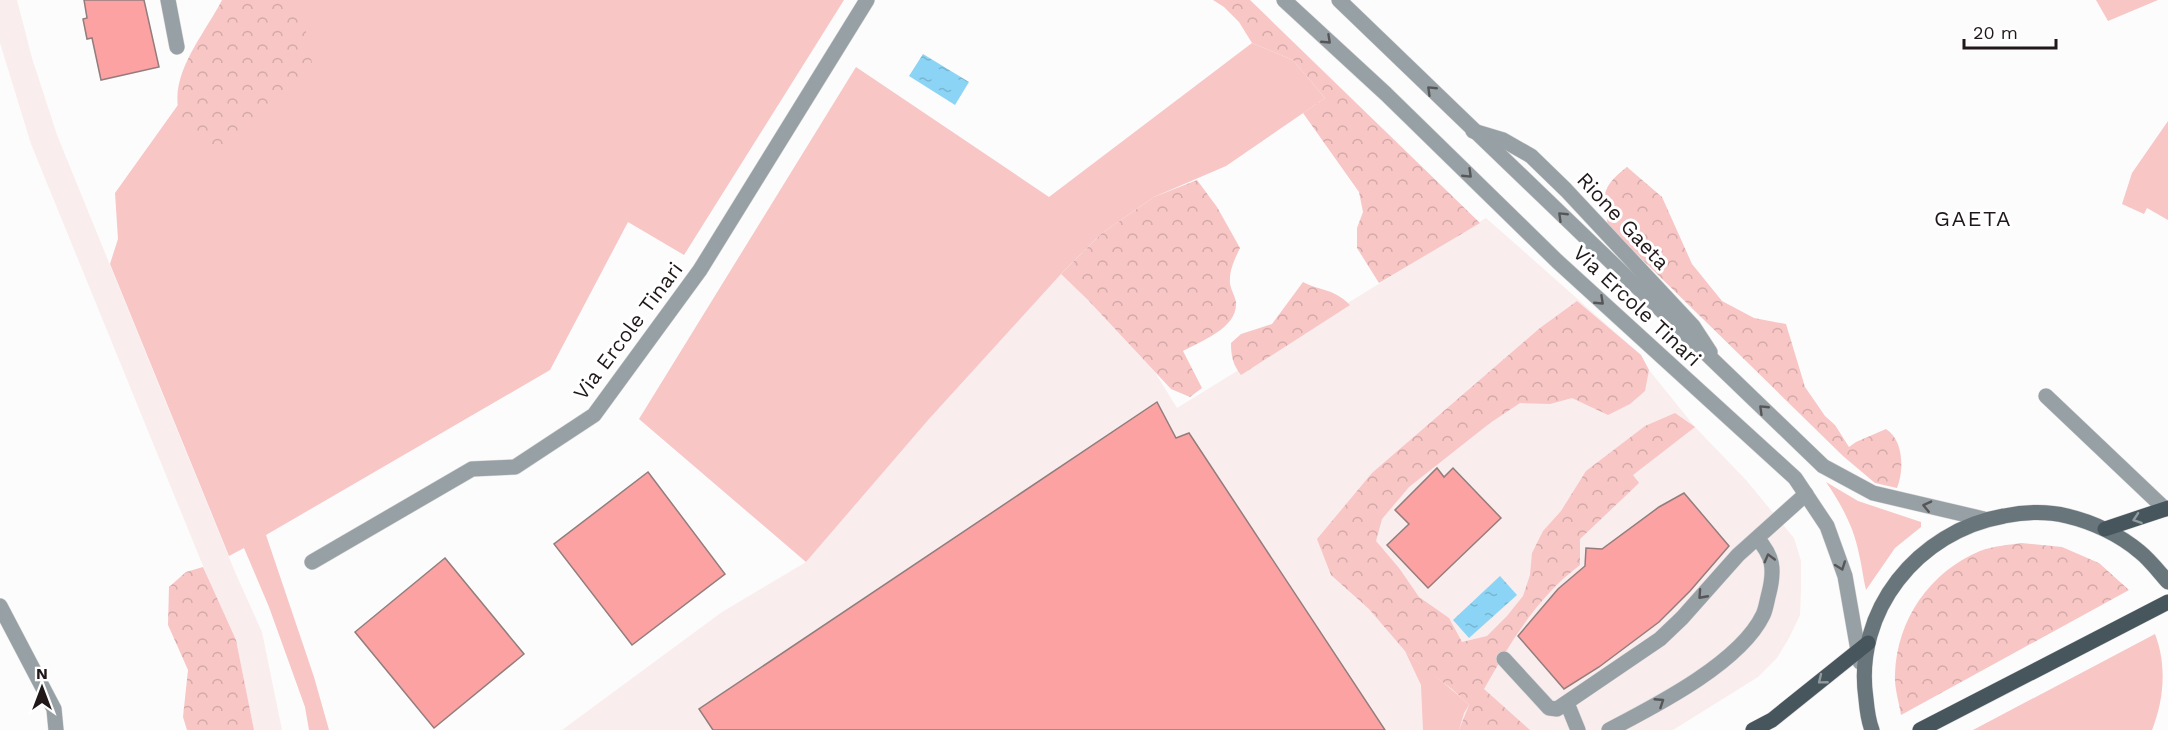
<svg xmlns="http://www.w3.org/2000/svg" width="2168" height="730" font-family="'Work Sans',sans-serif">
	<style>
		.built { fill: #faeded }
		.green { fill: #f7c6c5 }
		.forest { fill: url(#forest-crowns) }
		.water { fill: url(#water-ripples) }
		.building { fill: #fca2a2; stroke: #927d7c; stroke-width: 1.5 }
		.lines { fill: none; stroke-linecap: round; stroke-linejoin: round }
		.service-casing { stroke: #d9d8d8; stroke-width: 16 }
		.minor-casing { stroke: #d9d8d8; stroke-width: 16 }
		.tertiary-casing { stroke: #d9d8d8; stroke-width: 16 }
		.secondary-casing { stroke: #d9d8d8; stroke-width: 16 }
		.primary-casing { stroke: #d9d8d8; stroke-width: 16 }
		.service { stroke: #97a0a4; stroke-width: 15 }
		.minor { stroke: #97a0a4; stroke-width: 15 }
		.tertiary { stroke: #97a0a4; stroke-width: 15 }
		.secondary { stroke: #68757b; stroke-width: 15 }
		.primary { stroke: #47565d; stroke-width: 15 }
		.oneway { stroke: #565658 }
		.oneway2 { stroke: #919a9e }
		.labels { text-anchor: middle; stroke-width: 6; stroke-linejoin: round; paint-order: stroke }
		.street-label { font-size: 21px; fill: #211919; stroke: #fff }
		.neighbourhood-label { font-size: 22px; letter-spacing: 1.5px; fill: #211919; stroke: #fff }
	</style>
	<defs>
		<pattern id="forest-crowns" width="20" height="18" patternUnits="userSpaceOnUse" patternTransform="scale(1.5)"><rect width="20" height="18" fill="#f7c6c5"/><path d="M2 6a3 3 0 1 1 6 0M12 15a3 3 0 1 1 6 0" fill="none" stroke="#d3aaa9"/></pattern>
		<pattern id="water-ripples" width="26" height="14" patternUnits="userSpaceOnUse" patternTransform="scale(1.5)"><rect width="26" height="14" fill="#8cd4f5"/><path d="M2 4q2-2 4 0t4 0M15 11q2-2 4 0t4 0" fill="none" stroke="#78b5d1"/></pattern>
	</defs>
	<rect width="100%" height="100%" fill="#fcfcfc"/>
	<!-- built -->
	<path class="built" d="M 0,0 L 17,0 L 32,58 L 57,135 L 235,572 L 262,632 L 282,730 L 254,730 L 236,640 L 210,583 L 31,144 L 0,43 Z
		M 1486,218 L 1641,355 L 1649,370 L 1695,427 L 1746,480 L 1794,538 L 1801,561 L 1801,590 L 1800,615 L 1789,638 L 1777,658 L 1758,677 L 1673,730 L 562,730 L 722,612 L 806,562 L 929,419 L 1061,274 L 1088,300 L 1155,372 L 1177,408 Z"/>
	<!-- green -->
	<path class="green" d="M 253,0 L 844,0 L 684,255 L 628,222 L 550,370 L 266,535 L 314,677 L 329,730 L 309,730 L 305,707 L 269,607 L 244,548 L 229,556 L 110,264 L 118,239 L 115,193 Z
		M 2096,0 L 2158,0 L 2108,21 Z
		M 1252,43 L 1293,60 L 1325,98 L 1226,166 L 1154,197 L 1102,233 L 1061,274 L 929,419 L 806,562 L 639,419 L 856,67 L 1049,197 Z
		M 2168,121 L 2168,220 L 2147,208 L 2144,214 L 2122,204 L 2132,173 Z
		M 1826,482 L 1858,501 L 1921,522 L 1921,527 L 1895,548 L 1866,590 C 1863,578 1862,566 1859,554 C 1854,527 1841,504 1826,482 Z
		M 2155,634 C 2167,665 2164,700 2152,730 L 1973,730 Z
		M 1405,651 C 1426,670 1449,686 1469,705 L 1464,713 L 1459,730 L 1423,730 L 1421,685 Z"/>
	<!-- forest -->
	<path class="forest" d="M 222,0 L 286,0 L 305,26 L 314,74 L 289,83 L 276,109 L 247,136 L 212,148 C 206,146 199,144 194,141 C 190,138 187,130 184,125 C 161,82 204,36 222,0 Z
		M 1213,0 L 1250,0 L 1480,223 L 1379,283 L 1357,248 L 1357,228 L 1363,212 L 1359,192 L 1303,113 L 1325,98 L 1293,60 L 1252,43 L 1239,22 L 1224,7 Z
		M 1627,167 L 1662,197 L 1692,264 L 1722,301 L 1754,318 L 1786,324 L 1805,387 L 1825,416 L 1835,425 L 1849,447 L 1856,442 L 1886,429 C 1904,440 1904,471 1897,488 L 1875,483 L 1843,456 L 1608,226 C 1603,195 1600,188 1627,167 Z
		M 1197,180 L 1217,207 L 1240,248 C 1234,261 1229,270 1230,284 C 1231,290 1235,296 1236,302 C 1238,328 1201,341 1183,351 L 1202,388 L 1190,397 L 1171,389 L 1088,300 L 1061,274 L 1102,233 L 1154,197 Z
		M 1303,282 C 1323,292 1333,288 1350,305 L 1241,375 C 1233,365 1231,356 1231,343 L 1241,334 L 1272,324 Z
		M 1577,301 L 1641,355 L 1649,370 L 1645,391 L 1630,404 L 1608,415 L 1572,398 L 1550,404 L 1520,403 L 1490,423 L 1409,487 L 1382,519 L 1376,541 L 1399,568 L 1419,597 L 1449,618 L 1462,642 L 1487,636 L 1507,616 L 1523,596 L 1530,575 L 1532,553 L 1543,531 L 1561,511 L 1586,471 L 1645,426 L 1675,413 L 1695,427 L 1633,475 L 1639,483 L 1580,539 L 1580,565 C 1537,597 1510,643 1484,689 L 1530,730 L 1459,730 L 1469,705 L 1452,689 L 1429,672 L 1405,651 L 1369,609 L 1331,575 L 1317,539 L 1372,473 L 1540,328 Z
		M 2021,543 L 2062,547 L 2099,563 L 2129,590 L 1901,715 C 1899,702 1894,687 1895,674 C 1897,619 1930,572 1980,551 C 1993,546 2008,545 2021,543 Z
		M 203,567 L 236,640 L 254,730 L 187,730 L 183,717 L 188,670 L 168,625 L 169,587 L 186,572 Z"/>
	<!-- water -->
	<path class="water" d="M 923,54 L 969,82 L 955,105 L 909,76 Z
		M 1500,576 L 1517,595 L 1469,638 L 1453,620 Z"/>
	<!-- building -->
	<path class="building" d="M 84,0 L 144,0 L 159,67 L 101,80 L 92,38 L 87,39 L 83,19 L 87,18 Z
		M 1157,402 L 1176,438 L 1189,433 L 1385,730 L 713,730 L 699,709 Z
		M 1437,468 L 1444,477 L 1453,468 L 1501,518 L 1428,588 L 1387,545 L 1409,524 L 1395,510 Z
		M 648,472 L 725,574 L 632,645 L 554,544 Z
		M 1684,493 L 1729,546 L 1690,591 L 1659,622 L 1599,667 L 1564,689 L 1518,636 L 1558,589 L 1585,566 L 1586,548 L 1602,549 L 1659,507 Z
		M 445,558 L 524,654 L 434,728 L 355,632 Z"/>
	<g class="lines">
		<defs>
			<path id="service" d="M 168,0 L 177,47
				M 1473,131 L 1503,140 L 1531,156 L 1566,190 L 1693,326 L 1710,352
				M 2046,396 L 2165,509
				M 1504,659 L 1549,708 L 1557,709 L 1660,639 L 1682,618 L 1738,555 L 1806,494
				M 1567,703 L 1578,730
				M 1609,730 C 1655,706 1740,663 1763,615 C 1766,609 1767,600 1769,593 C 1775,569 1773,556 1757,538"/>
			<path id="minor" d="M 312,562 L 472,469 L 515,467 L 594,415 L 700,270 L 867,0
				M 0,606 L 54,709 L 56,730"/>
			<path id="tertiary" d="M 1284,0 L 1386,94 L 1557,261 L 1795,478 L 1827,526 L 1845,576 L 1860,662
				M 1339,0 L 1823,466 L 1873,493 L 1984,519"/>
			<path id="secondary" d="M 1872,730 C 1868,720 1867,710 1866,699 C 1853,611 1918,531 2004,516 C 2024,512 2047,511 2067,516 C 2093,522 2120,535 2140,552 C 2150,560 2159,572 2168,582"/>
			<path id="primary" d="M 2105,529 L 2168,508
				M 1753,730 L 1772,720 L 1868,643
				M 1920,730 L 2168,602"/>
		</defs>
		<!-- service casing -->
		<use href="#service" class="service-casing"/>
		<!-- minor casing -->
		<use href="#minor" class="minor-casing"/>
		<!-- tertiary casing -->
		<use href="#tertiary" class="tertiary-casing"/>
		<!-- secondary casing -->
		<use href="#secondary" class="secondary-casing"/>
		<!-- primary casing -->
		<use href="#primary" class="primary-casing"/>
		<!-- service -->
		<use href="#service" class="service"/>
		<!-- minor -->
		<use href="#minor" class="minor"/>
		<!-- tertiary -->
		<use href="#tertiary" class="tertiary"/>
		<!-- secondary -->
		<use href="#secondary" class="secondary"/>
		<!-- primary -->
		<use href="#primary" class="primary"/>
	</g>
	<!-- one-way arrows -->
	<defs><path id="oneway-chevron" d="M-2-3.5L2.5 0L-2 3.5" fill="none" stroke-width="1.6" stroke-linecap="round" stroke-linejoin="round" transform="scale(1.5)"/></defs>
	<g class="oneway">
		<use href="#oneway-chevron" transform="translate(1327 40) rotate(43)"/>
		<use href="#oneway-chevron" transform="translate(1431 90) rotate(-136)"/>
		<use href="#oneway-chevron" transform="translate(1468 174) rotate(44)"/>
		<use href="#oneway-chevron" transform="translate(1562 216) rotate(-136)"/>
		<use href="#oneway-chevron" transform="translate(1600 301) rotate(43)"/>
		<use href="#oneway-chevron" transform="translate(1763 409) rotate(-136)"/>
		<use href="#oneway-chevron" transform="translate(1927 506) rotate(-167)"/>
		<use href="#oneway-chevron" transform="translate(1769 558) rotate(-105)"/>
		<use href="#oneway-chevron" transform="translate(1841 566) rotate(70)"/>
		<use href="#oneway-chevron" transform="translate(1702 595) rotate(132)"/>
		<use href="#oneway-chevron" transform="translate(1660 702) rotate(-33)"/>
	</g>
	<g class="oneway2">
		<use href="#oneway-chevron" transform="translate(2137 519) rotate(161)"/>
		<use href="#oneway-chevron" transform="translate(1822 680) rotate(141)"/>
	</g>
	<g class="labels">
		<!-- street labels -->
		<g class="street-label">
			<text transform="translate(1623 221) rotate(47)" y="7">Rione Gaeta</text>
			<text transform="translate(1637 306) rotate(43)" y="7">Via Ercole Tinari</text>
			<text transform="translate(628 331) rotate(-53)" y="7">Via Ercole Tinari</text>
		</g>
		<!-- neighbourhood labels -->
		<g class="neighbourhood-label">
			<text x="1973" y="226">GAETA</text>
		</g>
	</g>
	<!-- north arrow -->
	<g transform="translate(42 688)" stroke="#ffffff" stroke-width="4.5" paint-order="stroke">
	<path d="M0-4.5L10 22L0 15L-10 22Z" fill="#211919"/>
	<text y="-9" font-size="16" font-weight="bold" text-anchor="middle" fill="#211919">N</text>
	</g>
	<!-- scale -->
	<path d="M1964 39v9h92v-9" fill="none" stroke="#211919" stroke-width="3"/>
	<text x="1973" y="39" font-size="18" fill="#211919" stroke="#ffffff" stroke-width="4.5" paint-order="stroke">20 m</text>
</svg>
